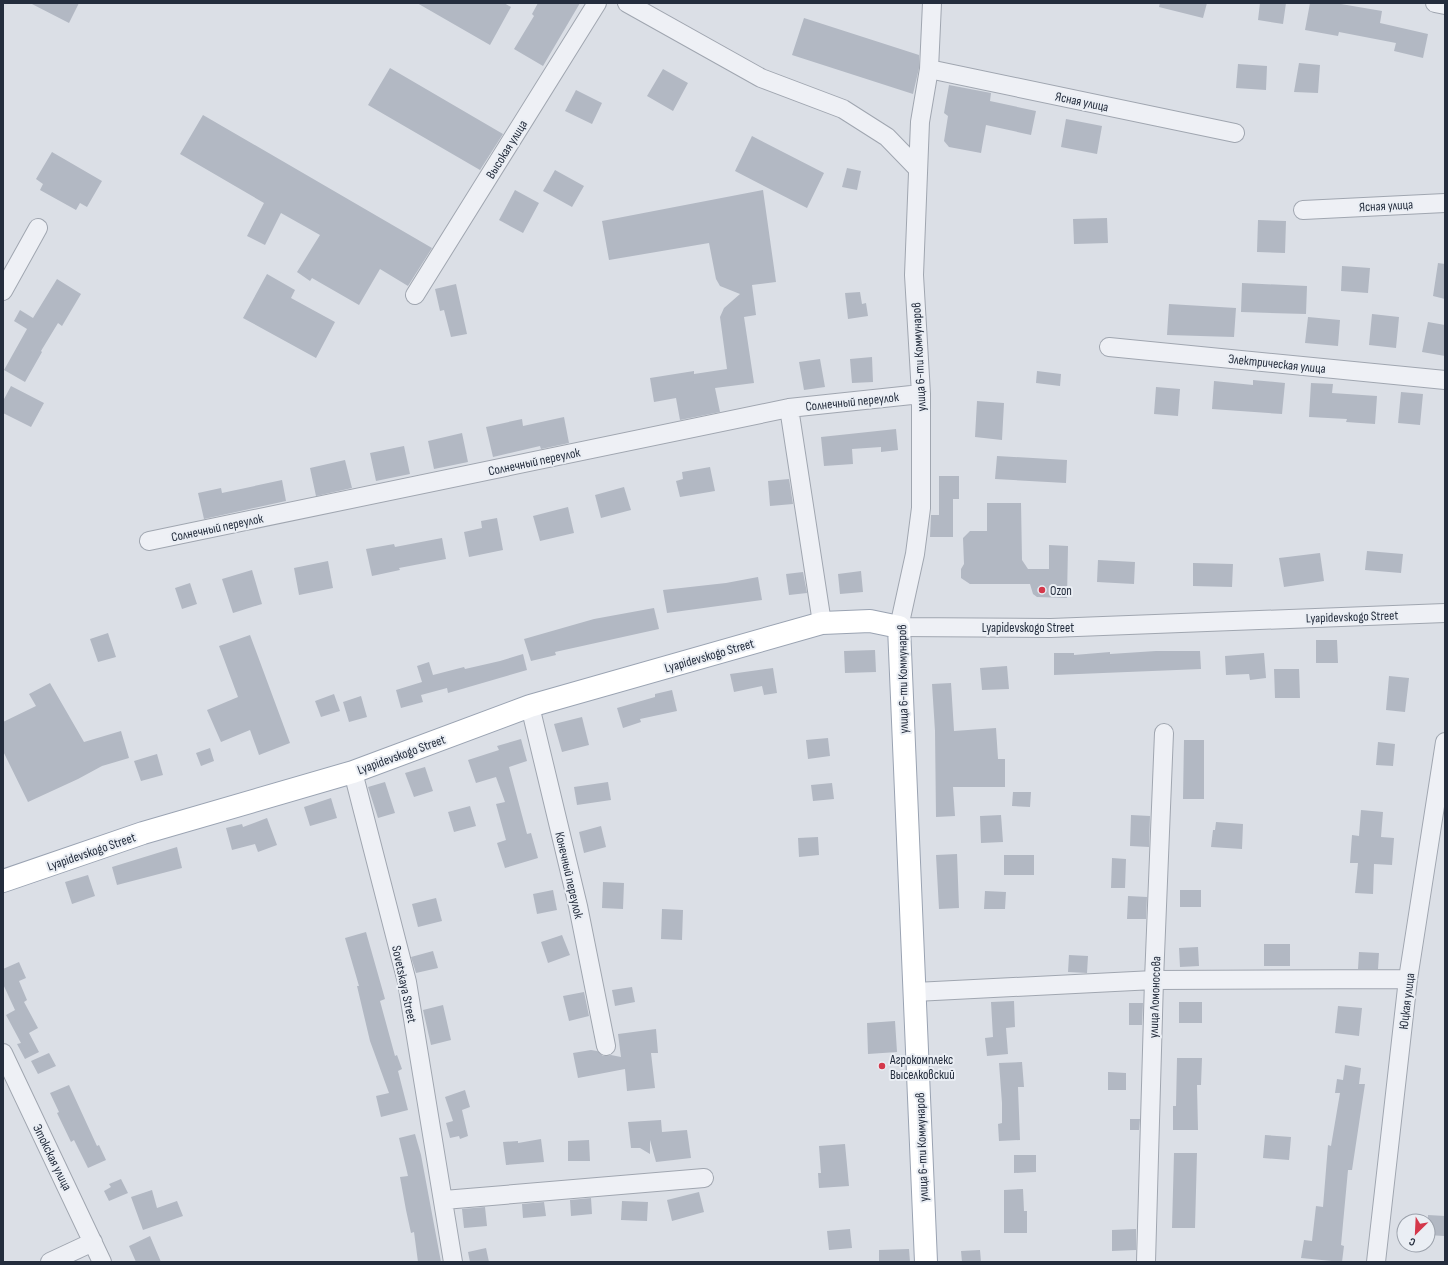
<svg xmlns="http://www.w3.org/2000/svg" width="1448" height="1265" font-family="'Sofia Sans Condensed',sans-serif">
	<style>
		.building { fill: #b2b8c3 }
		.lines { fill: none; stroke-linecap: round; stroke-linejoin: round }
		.minor-casing { stroke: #a0a6b0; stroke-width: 20 }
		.major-casing { stroke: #9aa3b2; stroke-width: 24 }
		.minor { stroke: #eef0f5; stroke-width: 18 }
		.major { stroke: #fff; stroke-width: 22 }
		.poi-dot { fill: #d4384b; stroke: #eaeef4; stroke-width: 1.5 }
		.labels { text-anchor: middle; stroke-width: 4; stroke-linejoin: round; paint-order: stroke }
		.street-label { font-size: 13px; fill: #242d3d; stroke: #eaeef4 }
		.poi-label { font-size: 13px; fill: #242d3d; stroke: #eaeef4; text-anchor: start }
	</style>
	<rect width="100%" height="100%" fill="#dbdfe6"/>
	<!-- building -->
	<path class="building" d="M 30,3 L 79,3 L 69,23 Z
		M 417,3 L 504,3 L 511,7 L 490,45 Z
		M 538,3 L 580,3 L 543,66 L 514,49 L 534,16 L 532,14 Z
		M 1160,3 L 1207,3 L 1203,18 L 1159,7 Z
		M 1260,3 L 1286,3 L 1283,24 L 1258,20 Z
		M 1310,3 L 1335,3 L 1382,11 L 1380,23 L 1428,34 L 1423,58 L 1394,51 L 1396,43 L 1339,32 L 1338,36 L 1305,30 Z
		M 804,18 L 919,55 L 919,68 L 913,94 L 792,55 Z
		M 1299,63 L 1320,65 L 1318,93 L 1294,92 Z
		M 1238,64 L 1267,66 L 1266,90 L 1236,88 Z
		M 390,68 L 503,134 L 480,170 L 368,105 Z
		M 663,69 L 688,83 L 673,111 L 647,96 Z
		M 949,85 L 991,93 L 990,101 L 1036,111 L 1031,135 L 986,125 L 981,153 L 949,147 L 944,141 L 948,116 L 944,113 Z
		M 576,90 L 602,103 L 592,124 L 565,111 Z
		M 203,115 L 432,248 L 408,286 L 380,269 L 359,305 L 312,278 L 310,281 L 297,272 L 320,235 L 281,213 L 265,245 L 247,236 L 264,203 L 180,154 Z
		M 1066,119 L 1102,126 L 1097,154 L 1061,147 Z
		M 752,136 L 824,173 L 807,208 L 735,171 Z
		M 52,152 L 102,181 L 87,207 L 80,203 L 76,210 L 40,190 L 43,184 L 36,179 Z
		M 847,168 L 861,171 L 857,190 L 842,187 Z
		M 555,170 L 584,186 L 572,207 L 543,191 Z
		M 515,190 L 539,203 L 523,233 L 499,220 Z
		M 763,190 L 776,282 L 752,285 L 756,315 L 744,317 L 754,383 L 715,388 L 720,412 L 680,420 L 676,398 L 654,402 L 650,378 L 694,371 L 694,374 L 727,369 L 720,317 L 724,308 L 740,294 L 720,286 L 716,279 L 709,243 L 609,260 L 602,221 Z
		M 1107,218 L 1108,243 L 1074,244 L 1073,219 Z
		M 1258,220 L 1286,221 L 1285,253 L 1257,252 Z
		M 1438,263 L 1445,264 L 1445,299 L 1433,296 Z
		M 1342,266 L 1370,268 L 1368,293 L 1341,291 Z
		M 267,274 L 295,290 L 291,298 L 335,322 L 316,358 L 243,318 Z
		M 57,279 L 81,294 L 62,326 L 58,323 L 41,351 L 42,352 L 25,382 L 4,370 L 27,329 L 14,321 L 20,310 L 33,318 Z
		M 1242,283 L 1307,286 L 1306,314 L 1241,312 Z
		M 456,284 L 467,334 L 451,337 L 444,310 L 440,311 L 435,289 Z
		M 860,292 L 862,304 L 866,303 L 868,316 L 848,319 L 845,293 Z
		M 1169,304 L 1236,308 L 1234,337 L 1167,335 Z
		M 1372,314 L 1399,317 L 1396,348 L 1369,345 Z
		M 1308,317 L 1340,320 L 1338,346 L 1305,343 Z
		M 1428,322 L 1445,325 L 1445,356 L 1422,352 Z
		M 872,357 L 873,382 L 852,383 L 850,359 Z
		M 820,359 L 825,387 L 804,390 L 799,362 Z
		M 1037,371 L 1061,374 L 1060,386 L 1036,383 Z
		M 1253,380 L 1285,383 L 1282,414 L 1212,409 L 1214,381 L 1253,385 Z
		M 1311,383 L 1333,384 L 1332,393 L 1377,396 L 1375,424 L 1346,422 L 1347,419 L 1309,417 Z
		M 11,386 L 44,403 L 31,427 L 3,413 L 3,401 Z
		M 1156,387 L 1180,389 L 1178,416 L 1154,414 Z
		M 1401,392 L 1423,394 L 1420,425 L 1398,423 Z
		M 977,401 L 1004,403 L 1002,440 L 975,437 Z
		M 564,417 L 569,443 L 541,449 L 540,446 L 493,457 L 486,427 L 522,419 L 523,426 Z
		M 896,429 L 898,450 L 881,452 L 881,447 L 852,449 L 853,464 L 824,466 L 821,437 Z
		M 462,433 L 468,462 L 434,469 L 428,441 Z
		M 404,446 L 410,474 L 376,481 L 370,453 Z
		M 997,456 L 1067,460 L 1066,483 L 995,479 Z
		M 345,460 L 352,488 L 316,496 L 310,468 Z
		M 710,467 L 715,491 L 680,497 L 676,481 L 683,479 L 682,472 Z
		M 939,476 L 959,476 L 959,499 L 953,499 L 953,537 L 930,537 L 931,515 L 939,515 Z
		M 789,479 L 793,504 L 770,506 L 768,481 Z
		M 282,480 L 286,501 L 204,519 L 198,493 L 221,488 L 222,493 Z
		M 624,487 L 631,510 L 601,518 L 595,495 Z
		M 987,503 L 1021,503 L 1022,560 L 1028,569 L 1049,569 L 1049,545 L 1068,546 L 1067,598 L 1037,597 L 1033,594 L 1030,584 L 970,584 L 961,578 L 961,569 L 964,564 L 963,538 L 970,531 L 987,531 Z
		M 568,507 L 574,533 L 540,541 L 533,516 Z
		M 497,518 L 503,550 L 469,557 L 464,532 L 482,528 L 481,521 Z
		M 442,538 L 446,559 L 399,568 L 400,570 L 372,576 L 366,549 L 394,544 L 395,547 Z
		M 1367,551 L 1403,554 L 1401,573 L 1365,570 Z
		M 1320,553 L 1324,581 L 1284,587 L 1279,558 Z
		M 1098,560 L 1135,562 L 1134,584 L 1097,582 Z
		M 328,561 L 333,588 L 299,595 L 294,568 Z
		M 1193,563 L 1233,564 L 1232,587 L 1193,586 Z
		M 252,570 L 262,604 L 233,613 L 222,579 Z
		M 861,571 L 863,592 L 840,594 L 838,574 Z
		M 803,572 L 807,593 L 789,595 L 786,574 Z
		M 758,577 L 762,600 L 667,613 L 663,590 L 726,583 Z
		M 190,583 L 197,604 L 182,609 L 175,588 Z
		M 654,608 L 659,629 L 555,652 L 556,655 L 531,661 L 524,639 L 594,619 Z
		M 108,633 L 116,657 L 98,662 L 90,639 Z
		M 250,635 L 290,743 L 259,755 L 250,730 L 221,742 L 207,710 L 238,697 L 219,646 Z
		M 1316,640 L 1337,640 L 1338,663 L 1316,663 Z
		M 875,650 L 876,672 L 845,673 L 844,651 Z
		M 1156,651 L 1200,651 L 1201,669 L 1054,675 L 1054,653 L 1074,653 L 1074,655 L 1110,652 L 1110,654 Z
		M 1264,653 L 1266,678 L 1250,680 L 1249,674 L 1226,675 L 1225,656 Z
		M 523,654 L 527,670 L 448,693 L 447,688 L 421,695 L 423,702 L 401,708 L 396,690 L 422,682 L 417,666 L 429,662 L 433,675 L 464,667 L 465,669 L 500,661 Z
		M 1007,666 L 1009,689 L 982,690 L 980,668 Z
		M 773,668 L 777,693 L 764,695 L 762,686 L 734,692 L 730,674 Z
		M 1274,669 L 1299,669 L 1300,698 L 1275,698 Z
		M 1389,676 L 1409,678 L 1405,712 L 1386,710 Z
		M 50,683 L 84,742 L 121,731 L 129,758 L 102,766 L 78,779 L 28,802 L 3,751 L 3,722 L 36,706 L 29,694 Z
		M 951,683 L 954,731 L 996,728 L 998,759 L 1005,759 L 1005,787 L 953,787 L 955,816 L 936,817 L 935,731 L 932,684 Z
		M 672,690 L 677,711 L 640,719 L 641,722 L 623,728 L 617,708 L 655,697 L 655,694 Z
		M 334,694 L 340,711 L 321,717 L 315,701 Z
		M 361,696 L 367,717 L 349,722 L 343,702 Z
		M 582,717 L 589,745 L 562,752 L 554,724 Z
		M 828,738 L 830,756 L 808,759 L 806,740 Z
		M 521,739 L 527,761 L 509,767 L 527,834 L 531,833 L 538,858 L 505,868 L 497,843 L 506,840 L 496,804 L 505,802 L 496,777 L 476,783 L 468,760 L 499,750 L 497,746 Z
		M 1184,740 L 1204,740 L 1204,799 L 1183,799 Z
		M 1378,742 L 1395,744 L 1393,766 L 1376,765 Z
		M 210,748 L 214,761 L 201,766 L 196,753 Z
		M 157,754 L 163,775 L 141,781 L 134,761 Z
		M 425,767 L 433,791 L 414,797 L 405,773 Z
		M 385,782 L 395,813 L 378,818 L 368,787 Z
		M 608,782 L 611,800 L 577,805 L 574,787 Z
		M 832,783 L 834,799 L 813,801 L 811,785 Z
		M 1013,792 L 1031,792 L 1030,807 L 1012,806 Z
		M 331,798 L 337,818 L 310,826 L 304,807 Z
		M 470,806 L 476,826 L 454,832 L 448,812 Z
		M 1361,810 L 1383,812 L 1381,837 L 1394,838 L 1392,865 L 1374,864 L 1373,894 L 1355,893 L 1358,863 L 1350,863 L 1352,835 L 1359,836 Z
		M 1001,815 L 1003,842 L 981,843 L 980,816 Z
		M 1131,815 L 1150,816 L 1149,847 L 1130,846 Z
		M 267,818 L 277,845 L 258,852 L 255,844 L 232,850 L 226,828 L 242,824 L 243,827 Z
		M 1216,822 L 1243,824 L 1242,849 L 1211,847 L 1213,830 L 1215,830 Z
		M 601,826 L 606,847 L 584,853 L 579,832 Z
		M 818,837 L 819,855 L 799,857 L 798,838 Z
		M 177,847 L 182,868 L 117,885 L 112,867 Z
		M 957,854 L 959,908 L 939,909 L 936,855 Z
		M 1004,855 L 1034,855 L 1034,875 L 1004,875 Z
		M 1112,858 L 1126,859 L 1125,888 L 1111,888 Z
		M 88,875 L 95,896 L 72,904 L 65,882 Z
		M 603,882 L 624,883 L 623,909 L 602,908 Z
		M 553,890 L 557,910 L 537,914 L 533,894 Z
		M 1180,890 L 1201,890 L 1201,907 L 1180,907 Z
		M 985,891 L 1006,892 L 1005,909 L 984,909 Z
		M 1128,896 L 1147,897 L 1146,919 L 1127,919 Z
		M 436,898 L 442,921 L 418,927 L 412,904 Z
		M 662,909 L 683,910 L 682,940 L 661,939 Z
		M 366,932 L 385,999 L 380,1001 L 395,1056 L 397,1055 L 402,1069 L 398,1071 L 408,1110 L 381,1117 L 376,1096 L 389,1093 L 370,1041 L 357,986 L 359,986 L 345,938 Z
		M 562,935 L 570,955 L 548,963 L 541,942 Z
		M 1264,944 L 1290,944 L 1290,966 L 1264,966 Z
		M 1198,947 L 1199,966 L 1180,967 L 1179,948 Z
		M 433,951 L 438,968 L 416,973 L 411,957 Z
		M 1359,952 L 1379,953 L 1378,969 L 1358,969 Z
		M 1069,955 L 1088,956 L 1087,973 L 1068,972 Z
		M 19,962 L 26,978 L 19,981 L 27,1000 L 24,1002 L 38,1028 L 29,1033 L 39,1052 L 25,1059 L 17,1044 L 21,1043 L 6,1015 L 15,1010 L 3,984 L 3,969 Z
		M 632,987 L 635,1002 L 615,1006 L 612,990 Z
		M 584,992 L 589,1016 L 569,1021 L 563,996 Z
		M 1014,1001 L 1015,1027 L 1006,1028 L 1008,1054 L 987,1056 L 985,1038 L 993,1037 L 991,1002 Z
		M 1179,1002 L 1202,1002 L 1202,1023 L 1179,1023 Z
		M 1129,1003 L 1143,1003 L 1142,1025 L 1129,1025 Z
		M 443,1005 L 451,1040 L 431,1045 L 423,1010 Z
		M 1338,1006 L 1362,1008 L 1359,1036 L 1335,1033 Z
		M 895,1021 L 897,1052 L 868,1054 L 867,1023 Z
		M 656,1029 L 658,1053 L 651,1053 L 655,1088 L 627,1091 L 625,1069 L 578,1078 L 573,1053 L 591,1050 L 597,1051 L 603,1056 L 611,1055 L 621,1057 L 618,1034 Z
		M 49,1053 L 56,1066 L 38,1074 L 31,1061 Z
		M 1177,1058 L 1202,1058 L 1201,1085 L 1197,1085 L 1198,1130 L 1173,1130 L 1173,1106 L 1176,1106 Z
		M 1022,1062 L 1024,1087 L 1018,1087 L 1020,1140 L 999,1141 L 998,1124 L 1002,1123 L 1002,1103 L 999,1063 Z
		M 1345,1065 L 1361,1068 L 1359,1084 L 1365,1084 L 1352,1170 L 1348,1170 L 1341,1245 L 1344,1246 L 1342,1262 L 1301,1258 L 1304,1240 L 1312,1241 L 1316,1206 L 1323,1207 L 1328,1145 L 1331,1146 L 1340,1093 L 1335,1093 L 1337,1079 L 1343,1080 Z
		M 1108,1072 L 1126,1073 L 1126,1090 L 1108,1090 Z
		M 69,1085 L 97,1146 L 99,1145 L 106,1160 L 88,1168 L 74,1140 L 71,1142 L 57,1113 L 59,1112 L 50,1093 Z
		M 465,1090 L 470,1107 L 462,1110 L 468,1136 L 460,1139 L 459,1136 L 450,1138 L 446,1123 L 453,1121 L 445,1097 Z
		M 1130,1119 L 1140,1119 L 1139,1130 L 1130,1130 Z
		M 661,1120 L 662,1132 L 687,1130 L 691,1158 L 656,1162 L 650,1140 L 650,1154 L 640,1148 L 631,1148 L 628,1122 Z
		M 415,1134 L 421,1155 L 441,1262 L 418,1262 L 414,1232 L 411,1233 L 406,1210 L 400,1177 L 408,1176 L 399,1138 Z
		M 1265,1135 L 1291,1137 L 1289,1160 L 1263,1158 Z
		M 541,1139 L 544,1162 L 506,1165 L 503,1142 L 518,1141 L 518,1143 Z
		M 589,1140 L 590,1161 L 568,1161 L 568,1141 Z
		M 845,1144 L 849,1186 L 819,1188 L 818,1173 L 821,1173 L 819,1146 Z
		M 1174,1153 L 1197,1153 L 1195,1228 L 1172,1228 Z
		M 1014,1155 L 1036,1155 L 1036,1172 L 1014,1173 Z
		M 121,1179 L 128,1193 L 109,1201 L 104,1191 L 111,1187 L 109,1184 Z
		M 1023,1189 L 1024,1211 L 1027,1211 L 1027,1233 L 1004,1233 L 1004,1190 Z
		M 152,1190 L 157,1208 L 177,1201 L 183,1216 L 143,1230 L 131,1197 Z
		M 699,1192 L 704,1212 L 672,1221 L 667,1200 Z
		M 591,1198 L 592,1214 L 571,1216 L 570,1200 Z
		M 622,1201 L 648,1202 L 647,1221 L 621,1220 Z
		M 544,1202 L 546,1216 L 523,1218 L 522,1204 Z
		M 485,1207 L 487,1226 L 464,1228 L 462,1209 Z
		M 1428,1215 L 1445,1216 L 1444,1236 L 1428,1235 Z
		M 850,1229 L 852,1248 L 829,1250 L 827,1231 Z
		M 1136,1229 L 1136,1250 L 1112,1251 L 1112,1230 Z
		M 150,1236 L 161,1262 L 136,1262 L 129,1246 Z
		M 486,1248 L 489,1262 L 470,1262 L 468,1252 Z
		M 909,1249 L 910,1262 L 879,1262 L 879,1250 Z
		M 980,1250 L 981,1262 L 962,1262 L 961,1251 Z"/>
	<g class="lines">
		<defs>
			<path id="minor" d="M 627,3 L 761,78 L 843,109 L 887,137 L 918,169
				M 932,3 L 929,69 L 920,122 L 914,275 L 921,394 L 921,508 L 915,554 L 899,627 L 1051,628 L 1445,613
				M 1435,3 L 1445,5
				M 929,69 L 1235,133
				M 1303,210 L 1445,203
				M 3,291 L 38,228
				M 415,295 L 597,3
				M 1109,347 L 1445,380
				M 789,408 L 822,623
				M 149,541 L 789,408 L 921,394
				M 530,706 L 578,906 L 606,1046
				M 353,772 L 407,982 L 453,1262
				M 915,992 L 1154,980 L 1408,979
				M 3,1053 L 102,1262
				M 444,1200 L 704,1178
				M 50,1262 L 93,1242
				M 1146,1262 L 1154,980 L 1164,733
				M 1376,1262 L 1408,979 L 1445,742"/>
			<path id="major" d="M 3,881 L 143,833 L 353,772 L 530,706 L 822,623 L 870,621 L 899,627 L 926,1262"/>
		</defs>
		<!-- minor casing -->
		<use href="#minor" class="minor-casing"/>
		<!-- major casing -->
		<use href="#major" class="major-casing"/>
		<!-- minor -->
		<use href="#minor" class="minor"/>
		<!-- major -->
		<use href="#major" class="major"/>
	</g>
	<!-- markers -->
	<g class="poi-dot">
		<circle cx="1042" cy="590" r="4"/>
		<circle cx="882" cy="1066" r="4"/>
	</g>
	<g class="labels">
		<!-- street labels -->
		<g class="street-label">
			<text transform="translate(1082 101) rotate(12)" y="5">Ясная улица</text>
			<text transform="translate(506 149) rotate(-58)" y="5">Высокая улица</text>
			<text transform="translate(1386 205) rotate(-3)" y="5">Ясная улица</text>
			<text transform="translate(918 357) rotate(-93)" y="5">улица 6-ти Коммунаров</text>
			<text transform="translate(1277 363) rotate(6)" y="5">Электрическая улица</text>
			<text transform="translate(852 401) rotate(-6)" y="5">Солнечный переулок</text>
			<text transform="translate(534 461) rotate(-12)" y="5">Солнечный переулок</text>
			<text transform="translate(217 527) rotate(-12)" y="5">Солнечный переулок</text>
			<text transform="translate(1352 616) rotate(-2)" y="5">Lyapidevskogo Street</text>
			<text x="1028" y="632">Lyapidevskogo Street</text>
			<text transform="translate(709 655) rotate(-16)" y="5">Lyapidevskogo Street</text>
			<text transform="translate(902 679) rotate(-91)" y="5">улица 6-ти Коммунаров</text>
			<text transform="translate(401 754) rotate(-20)" y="5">Lyapidevskogo Street</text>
			<text transform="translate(91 851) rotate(-19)" y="5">Lyapidevskogo Street</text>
			<text transform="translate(570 875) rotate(77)" y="5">Конечный переулок</text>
			<text transform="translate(405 984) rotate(78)" y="5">Sovetskaya Street</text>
			<text transform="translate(1154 997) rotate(-88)" y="5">улица Ломоносова</text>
			<text transform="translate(1406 1001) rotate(-83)" y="5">Юцкая улица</text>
			<text transform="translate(921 1147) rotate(-92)" y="5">улица 6-ти Коммунаров</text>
			<text transform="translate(53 1157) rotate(64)" y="5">Этокская улица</text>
		</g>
		<!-- poi labels -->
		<g class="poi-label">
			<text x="1050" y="595">Ozon</text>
			<text x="890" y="1064">Агрокомплекс<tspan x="890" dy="15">Выселковский</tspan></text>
		</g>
	</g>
	<!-- border -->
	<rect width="1448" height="1265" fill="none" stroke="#242d3d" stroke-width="8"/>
	<!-- north arrow -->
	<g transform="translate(1416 1233) rotate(204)"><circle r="19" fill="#eaeef4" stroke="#9ba1ab"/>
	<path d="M0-3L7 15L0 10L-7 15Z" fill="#d4384b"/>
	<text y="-6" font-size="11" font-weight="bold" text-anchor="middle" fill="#242d3d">С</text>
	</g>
</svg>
